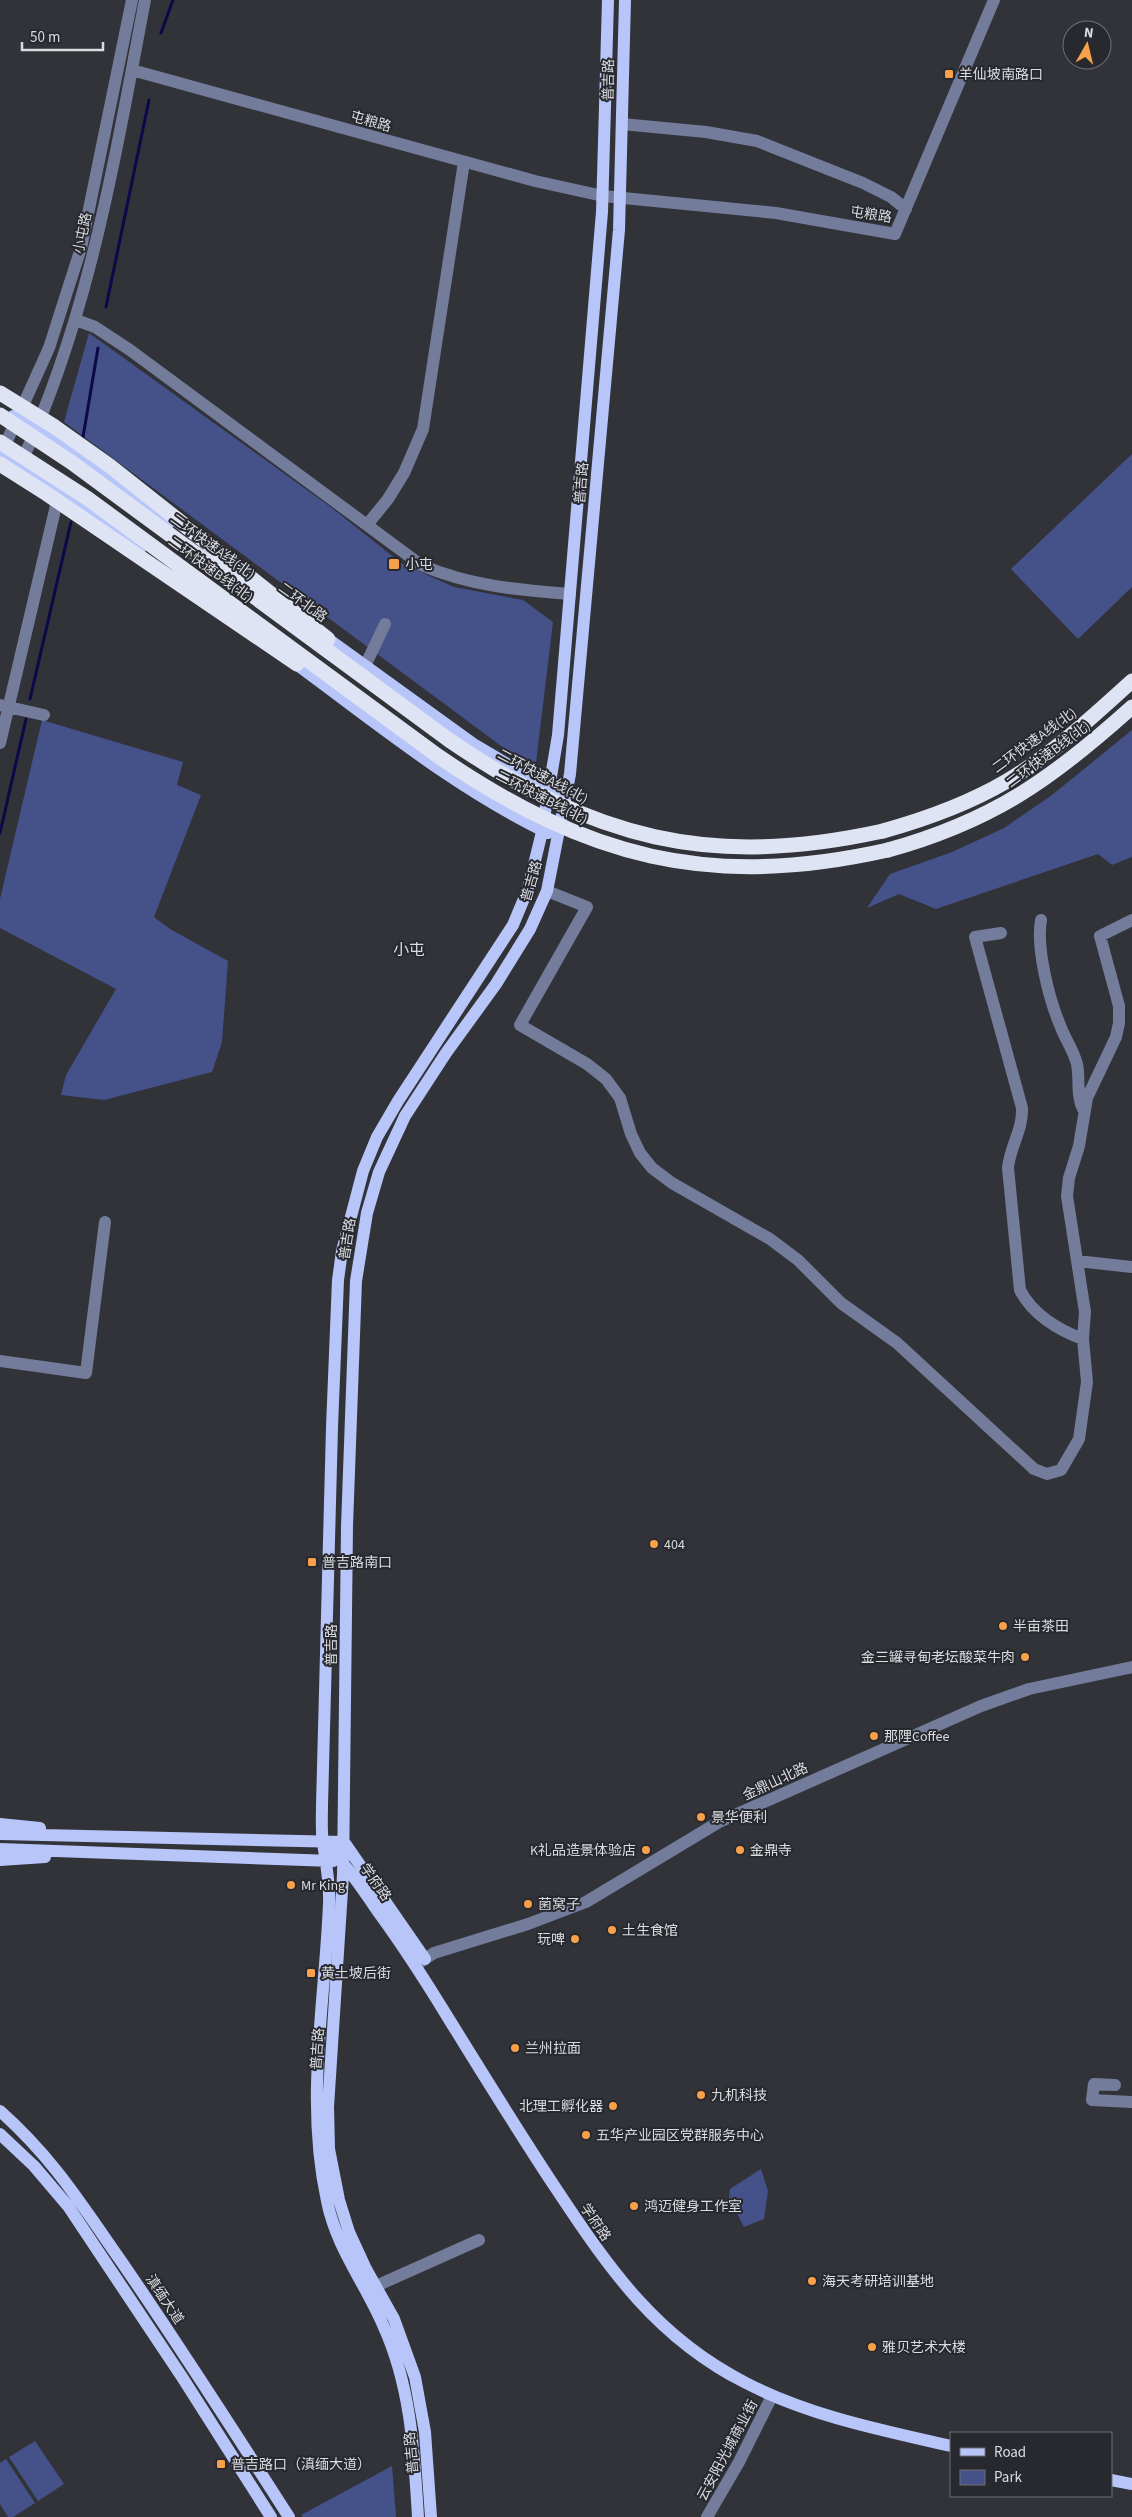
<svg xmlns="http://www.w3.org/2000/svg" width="1132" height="2517" font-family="'Source Sans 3','Noto Sans SC',sans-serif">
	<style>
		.green { fill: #455189 }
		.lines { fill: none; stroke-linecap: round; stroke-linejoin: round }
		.stream { stroke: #0b0948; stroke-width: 3 }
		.minor { stroke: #737c9b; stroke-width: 12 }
		.major { stroke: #b7c5f9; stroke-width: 12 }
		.highway { stroke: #dfe4f4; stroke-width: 15 }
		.highway-bridge { stroke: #dfe4f4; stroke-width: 15 }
		.poi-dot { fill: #f8a14a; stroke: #27292f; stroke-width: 2 }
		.labels { text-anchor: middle; stroke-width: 4; stroke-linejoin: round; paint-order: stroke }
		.poi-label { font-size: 14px; fill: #dadce0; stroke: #27292f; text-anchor: start }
		.street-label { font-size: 14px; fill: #dadce0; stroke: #27292f }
		.quarter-label { font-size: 16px; fill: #d9dbe4; stroke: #27292f }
	</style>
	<rect width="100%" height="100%" fill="#313339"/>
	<!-- green -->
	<path class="green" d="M 89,333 L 332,508 L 401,563 L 454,587 L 523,600 L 553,622 L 535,771 L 64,422 Z
		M 1132,454 L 1132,587 L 1078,639 L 1011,569 Z
		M 42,720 L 183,762 L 177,785 L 201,795 L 154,917 L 170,929 L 228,961 L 222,1042 L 212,1072 L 104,1100 L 61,1095 L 66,1075 L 116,989 L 0,928 L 0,899 Z
		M 1132,730 L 1132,857 L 1112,865 L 1098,854 L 936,909 L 899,894 L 867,908 L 890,874 L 952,852 L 1004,828 L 1052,795 Z
		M 761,2169 L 768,2191 L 764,2219 L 744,2227 L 729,2198 L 730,2189 Z
		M 35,2441 L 64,2484 L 38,2501 L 9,2457 Z
		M 6,2459 L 35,2503 L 13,2517 L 8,2517 L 0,2504 L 0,2463 Z
		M 392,2466 L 396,2517 L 303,2517 L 301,2515 Z"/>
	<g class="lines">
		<!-- stream -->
		<path class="stream" d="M 161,33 L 173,0
			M 106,307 L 149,100
			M 83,437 L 98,348
			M 30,699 L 71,522
			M 0,833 L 26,719"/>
		<!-- minor -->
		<path class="minor" d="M 132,70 L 535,181 L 603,196 L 776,213 L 895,234 L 994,0
			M 622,124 L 706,132 L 757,141 L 863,183 L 891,197 L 906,209
			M 76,320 L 95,327 L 130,350 L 421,565 C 470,586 518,590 570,594
			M 1,454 L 49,348 L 81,248 L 132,0
			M 20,465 C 89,319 115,157 145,0
			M 367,525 L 388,499 L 404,473 L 423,429 L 464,162
			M 365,666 L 385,624
			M 0,705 L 44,715
			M 0,743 L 59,493
			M 547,891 L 587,907 L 520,1025 L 587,1064 L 606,1079 L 620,1098 L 631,1134 L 640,1153 L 652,1168 L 672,1183 L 770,1239 L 798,1260 L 841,1303 L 897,1343 L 1034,1469 L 1047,1474 L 1061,1470 L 1079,1439 L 1087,1382 L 1083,1339 L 1085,1312 L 1067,1196 L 1069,1178 L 1079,1146 L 1087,1098 L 1116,1037 L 1119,1023 L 1119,1006 L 1100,936 L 1132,920
			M 1041,920 C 1036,948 1049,999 1060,1025 C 1065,1039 1073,1049 1077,1064 C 1080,1079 1076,1095 1083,1109
			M 1001,933 L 975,937 L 1022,1108 C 1023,1130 1010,1146 1008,1168 L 1020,1290 C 1032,1314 1058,1330 1083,1339
			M 1077,1261 L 1132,1267
			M 0,1361 L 86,1373 L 105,1222
			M 416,1965 L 434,1953 L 528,1924 L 586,1902 L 719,1822 L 981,1706 L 1029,1689 L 1132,1667
			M 1115,2085 L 1094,2084 L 1092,2100 L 1132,2102
			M 376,2286 L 479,2240
			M 707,2517 L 739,2462 L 772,2396"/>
		<!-- major -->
		<path class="major" d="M 13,416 L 82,458 L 170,522
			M 0,453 L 60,490 L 140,549
			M 320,633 L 475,745 L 556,793
			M 289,659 C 373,720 454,788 548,833
			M 0,1824 L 40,1828
			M 0,1834 L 344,1842 L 425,1959
			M 323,1841 C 345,1863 361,1887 379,1913 C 403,1946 425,1980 447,2016 C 483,2074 519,2133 557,2190 C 610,2270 657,2338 746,2383 C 810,2416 881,2430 951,2446
			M 0,1849 L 333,1861
			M 0,1860 L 45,1857
			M 0,2111 C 53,2158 81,2204 121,2261 C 179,2345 234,2431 289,2517
			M 0,2134 L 34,2166 L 68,2206 L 182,2377 L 271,2517
			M 1111,2480 L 1132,2484
			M 418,2517 C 414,2451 411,2386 383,2325 C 365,2283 336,2247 327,2201 C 305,2101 325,2004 329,1903 C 330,1883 326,1863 323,1843 C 321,1831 322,1818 322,1805 L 332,1427 L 338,1280 L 342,1251 L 363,1171 L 377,1137 L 398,1101 L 513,925 L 528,889 L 541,836 L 558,735 L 602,212 L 608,0
			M 431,2517 L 425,2432 L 415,2377 L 394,2319 L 366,2269 L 349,2232 L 339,2200 L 329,2149 L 328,2107 L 343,1875 L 347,1526 L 356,1281 L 367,1213 L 379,1172 L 405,1116 L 446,1053 L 496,984 L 530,929 L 547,891 L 570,774 L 619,230 L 625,0"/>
		<!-- highway -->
		<path class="highway" d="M 883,831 C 926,819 968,804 1007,781 C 1053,754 1093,716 1132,681
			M 888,850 C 993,821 1052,779 1132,707"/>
		<!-- highway-bridge -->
		<path class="highway-bridge" d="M 0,393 L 55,427 L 110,466 L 328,639
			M 0,415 L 71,462 L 449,740 C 594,839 709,869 883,831
			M 0,442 L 87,498 L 438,756 C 587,858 709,890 888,850
			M 0,464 L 47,494 L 297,664"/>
	</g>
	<!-- markers -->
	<g class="poi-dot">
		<rect x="944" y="69" width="10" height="10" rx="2.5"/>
		<rect x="388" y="558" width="12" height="12" rx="2.5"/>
		<circle cx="654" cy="1544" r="5"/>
		<rect x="307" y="1557" width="10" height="10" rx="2.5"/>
		<circle cx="1003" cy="1626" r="5"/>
		<circle cx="1025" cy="1657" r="5"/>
		<circle cx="874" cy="1736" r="5"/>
		<circle cx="701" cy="1817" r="5"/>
		<circle cx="646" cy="1850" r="5"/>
		<circle cx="740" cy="1850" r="5"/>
		<circle cx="291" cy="1885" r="5"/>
		<circle cx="528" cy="1904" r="5"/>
		<circle cx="612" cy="1930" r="5"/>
		<circle cx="575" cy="1939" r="5"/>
		<rect x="306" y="1968" width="10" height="10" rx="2.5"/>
		<circle cx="515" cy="2048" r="5"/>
		<circle cx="701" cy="2095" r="5"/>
		<circle cx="613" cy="2106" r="5"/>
		<circle cx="586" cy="2135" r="5"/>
		<circle cx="634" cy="2206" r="5"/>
		<circle cx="812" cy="2281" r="5"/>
		<circle cx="872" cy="2347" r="5"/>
		<rect x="216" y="2459" width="10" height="10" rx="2.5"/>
	</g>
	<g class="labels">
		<!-- poi labels -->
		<g class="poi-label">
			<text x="959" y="79">羊仙坡南路口</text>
			<text x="405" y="569">小屯</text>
			<text x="664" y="1549">404</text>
			<text x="322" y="1567">普吉路南口</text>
			<text x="1013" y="1631">半亩茶田</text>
			<text x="1015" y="1662" text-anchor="end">金三罐寻甸老坛酸菜牛肉</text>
			<text x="884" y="1741">那䧉Coffee</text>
			<text x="711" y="1822">景华便利</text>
			<text x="636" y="1855" text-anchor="end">K礼品造景体验店</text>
			<text x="750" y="1855">金鼎寺</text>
			<text x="301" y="1890">Mr King</text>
			<text x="538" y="1909">菌窝子</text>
			<text x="622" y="1935">土生食馆</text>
			<text x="565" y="1944" text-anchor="end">玩啤</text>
			<text x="321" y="1978">黄土坡后街</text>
			<text x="525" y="2053">兰州拉面</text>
			<text x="711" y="2100">九机科技</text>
			<text x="603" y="2111" text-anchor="end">北理工孵化器</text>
			<text x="596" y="2140">五华产业园区党群服务中心</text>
			<text x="644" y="2211">鸿迈健身工作室</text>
			<text x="822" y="2286">海天考研培训基地</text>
			<text x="882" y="2352">雅贝艺术大楼</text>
			<text x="231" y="2469">普吉路口（滇缅大道）</text>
		</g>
		<!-- street labels -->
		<g class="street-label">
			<text transform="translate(608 80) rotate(-89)" y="5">普吉路</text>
			<text transform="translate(371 121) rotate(16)" y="5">屯粮路</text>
			<text transform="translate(871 214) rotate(9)" y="5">屯粮路</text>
			<text transform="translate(82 233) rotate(-78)" y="5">小屯路</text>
			<text transform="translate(581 483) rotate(-85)" y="5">普吉路</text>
			<text transform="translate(213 546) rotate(36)" y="5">二环快速A线(北)</text>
			<text transform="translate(211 569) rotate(36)" y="5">二环快速B线(北)</text>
			<text transform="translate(303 602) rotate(36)" y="5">二环北路</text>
			<text transform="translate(1034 740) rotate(-36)" y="5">二环快速A线(北)</text>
			<text transform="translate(1048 754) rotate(-37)" y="5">二环快速B线(北)</text>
			<text transform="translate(543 776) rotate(28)" y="5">二环快速A线(北)</text>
			<text transform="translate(542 797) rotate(27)" y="5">二环快速B线(北)</text>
			<text transform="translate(531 881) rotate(-74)" y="5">普吉路</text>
			<text transform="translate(347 1239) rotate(-81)" y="5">普吉路</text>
			<text transform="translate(331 1645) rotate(-90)" y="5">普吉路</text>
			<text transform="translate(775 1781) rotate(-25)" y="5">金鼎山北路</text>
			<text transform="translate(376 1882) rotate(55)" y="5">学府路</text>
			<text transform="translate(317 2049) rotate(-86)" y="5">普吉路</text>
			<text transform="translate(596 2222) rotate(56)" y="5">学府路</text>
			<text transform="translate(165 2299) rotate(56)" y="5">滇缅大道</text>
			<text transform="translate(727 2450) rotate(-62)" y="5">云安阳光城商业街</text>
			<text transform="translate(411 2453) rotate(-95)" y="5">普吉路</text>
		</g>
		<!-- quarter labels -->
		<g class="quarter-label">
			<text x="409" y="955">小屯</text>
		</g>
	</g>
	<!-- legend -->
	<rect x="950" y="2432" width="162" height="65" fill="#27292f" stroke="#6f7176"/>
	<rect x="960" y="2448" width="25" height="8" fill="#b7c5f9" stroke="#6f7176"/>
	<text x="994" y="2457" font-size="15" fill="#dadce0">Road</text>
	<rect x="960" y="2470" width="25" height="15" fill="#455189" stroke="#6f7176"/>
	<text x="994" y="2482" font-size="15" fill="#dadce0">Park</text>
	<!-- north arrow -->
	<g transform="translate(1087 45) rotate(8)"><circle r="24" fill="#27292f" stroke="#6f7176"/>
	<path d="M0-4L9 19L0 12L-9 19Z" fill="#f8a14a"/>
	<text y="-8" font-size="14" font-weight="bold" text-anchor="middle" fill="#dadce0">N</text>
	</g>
	<!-- scale -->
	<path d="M22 42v8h81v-8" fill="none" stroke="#dadce0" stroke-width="2.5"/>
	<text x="30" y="42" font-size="15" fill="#dadce0" stroke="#27292f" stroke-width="4" paint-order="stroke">50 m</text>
</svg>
